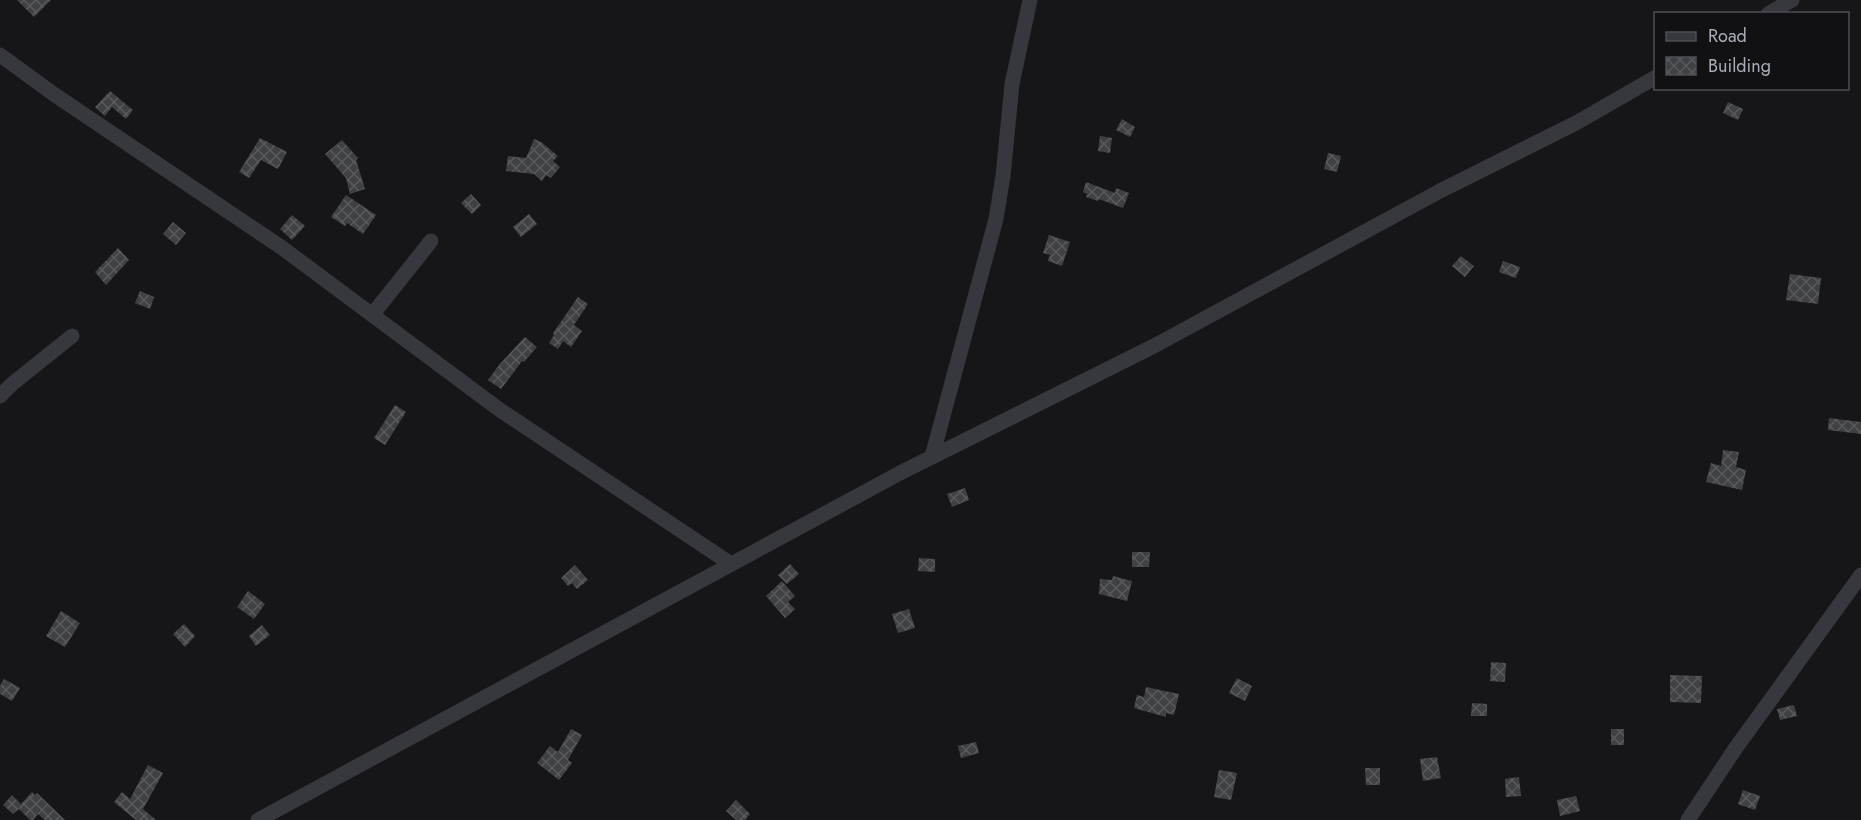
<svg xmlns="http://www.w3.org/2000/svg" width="1861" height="820" font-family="Jost,sans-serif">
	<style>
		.building { fill: url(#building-cross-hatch) }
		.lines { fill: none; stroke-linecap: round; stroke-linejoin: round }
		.street { stroke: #37383d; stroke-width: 15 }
	</style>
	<defs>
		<pattern id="building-cross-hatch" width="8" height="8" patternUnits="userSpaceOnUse" patternTransform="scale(1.5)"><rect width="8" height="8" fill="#404145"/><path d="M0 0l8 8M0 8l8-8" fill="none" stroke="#595a5e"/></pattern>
	</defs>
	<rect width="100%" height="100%" fill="#161618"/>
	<!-- building -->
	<path class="building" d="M 17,0 L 51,0 L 34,17 Z
		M 110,91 L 133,110 L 126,119 L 112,107 L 105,116 L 95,107 Z
		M 1728,102 L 1743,109 L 1738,120 L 1723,113 Z
		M 1122,119 L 1135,127 L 1130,137 L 1116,130 Z
		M 1100,136 L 1112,138 L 1110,153 L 1098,151 Z
		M 260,138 L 287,152 L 278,169 L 261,160 L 249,178 L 239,172 Z
		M 534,139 L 541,142 L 558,156 L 553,161 L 560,167 L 551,178 L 546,175 L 542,181 L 534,174 L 506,171 L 508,156 L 526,158 Z
		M 342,140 L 358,158 L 356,160 L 365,189 L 350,194 L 346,178 L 325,154 Z
		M 1328,153 L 1341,156 L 1337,172 L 1324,169 Z
		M 1086,182 L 1115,193 L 1116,188 L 1129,193 L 1123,208 L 1099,199 L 1098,201 L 1086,197 L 1087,194 L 1083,192 Z
		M 471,194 L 481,205 L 472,214 L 461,203 Z
		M 346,195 L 376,215 L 363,234 L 347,223 L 345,226 L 331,217 Z
		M 529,214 L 537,224 L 521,237 L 513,227 Z
		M 292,215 L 305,226 L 292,240 L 280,229 Z
		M 173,222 L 186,233 L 176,245 L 163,234 Z
		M 1049,235 L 1070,242 L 1062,266 L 1048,261 L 1050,255 L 1043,253 Z
		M 118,248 L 129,260 L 106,285 L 95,272 Z
		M 1461,256 L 1474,266 L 1465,277 L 1452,266 Z
		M 1503,261 L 1520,267 L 1516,278 L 1499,272 Z
		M 1790,274 L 1821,278 L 1818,304 L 1786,300 Z
		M 140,291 L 154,297 L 150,309 L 135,303 Z
		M 578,297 L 588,304 L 574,325 L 582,331 L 571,347 L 563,341 L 558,349 L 549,343 L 554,335 L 553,333 Z
		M 525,337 L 537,347 L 524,362 L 522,361 L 501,389 L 488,380 L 499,365 Z
		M 395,405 L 406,412 L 385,445 L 374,438 Z
		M 1829,418 L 1861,422 L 1861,434 L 1828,430 Z
		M 1723,450 L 1739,452 L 1736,467 L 1746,470 L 1742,490 L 1706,482 L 1711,463 L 1721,466 Z
		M 965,488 L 969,500 L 952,507 L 947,494 Z
		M 1132,552 L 1150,552 L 1149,567 L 1132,567 Z
		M 919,558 L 935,559 L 935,572 L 918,571 Z
		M 790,564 L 799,574 L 787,584 L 778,575 Z
		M 575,565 L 588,580 L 577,589 L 572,583 L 568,586 L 561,578 Z
		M 1113,576 L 1132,581 L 1127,601 L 1099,594 L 1100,579 L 1112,580 Z
		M 782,581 L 795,596 L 788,602 L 795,609 L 785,618 L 766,596 Z
		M 248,591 L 265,604 L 254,619 L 237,607 Z
		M 909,609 L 915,628 L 898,633 L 892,614 Z
		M 61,611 L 80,623 L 65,647 L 46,636 Z
		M 184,624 L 195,636 L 185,647 L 173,634 Z
		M 262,625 L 270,635 L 256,646 L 249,636 Z
		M 1491,662 L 1506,663 L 1505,682 L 1490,681 Z
		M 1670,675 L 1702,676 L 1701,703 L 1670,702 Z
		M 1237,678 L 1252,686 L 1245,701 L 1229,693 Z
		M 4,679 L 20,688 L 12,701 L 0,694 L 0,686 Z
		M 1146,687 L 1179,694 L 1174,715 L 1166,713 L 1166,717 L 1134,708 L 1137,695 L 1144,697 Z
		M 1472,703 L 1487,704 L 1487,716 L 1471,716 Z
		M 1794,705 L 1797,716 L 1780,720 L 1777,709 Z
		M 571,729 L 582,735 L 568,760 L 572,763 L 559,780 L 537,763 L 550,746 L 558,752 Z
		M 1611,729 L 1624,729 L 1624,745 L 1611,745 Z
		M 976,742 L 979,753 L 961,758 L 958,746 Z
		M 1437,757 L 1441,778 L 1423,781 L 1420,759 Z
		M 148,765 L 163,773 L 143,809 L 156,820 L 136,820 L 114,802 L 122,792 L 130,799 Z
		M 1365,768 L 1380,768 L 1380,785 L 1366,785 Z
		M 1219,770 L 1237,773 L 1231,800 L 1214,797 Z
		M 1519,777 L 1521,796 L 1506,797 L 1505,779 Z
		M 1743,790 L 1760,796 L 1755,810 L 1738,804 Z
		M 32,792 L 35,795 L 37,793 L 65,820 L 45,820 L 38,814 L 33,820 L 30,820 L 19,809 L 13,814 L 3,805 L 12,795 L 21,804 Z
		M 1576,796 L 1580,811 L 1560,816 L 1557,800 Z
		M 736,800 L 750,814 L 745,820 L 736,820 L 726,811 Z"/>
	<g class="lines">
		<!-- street -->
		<path class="street" d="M 1768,14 L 1792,0
			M 0,55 L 55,95 L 281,247 L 500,410 L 731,564
			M 372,315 L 431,241
			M 0,396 L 12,384 L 72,336
			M 932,457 L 996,219 L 1003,176 L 1012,84 L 1030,0
			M 258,820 L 900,473 L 1154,346 L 1440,191 L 1576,123 L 1656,77
			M 1688,820 L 1735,749 L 1861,575"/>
	</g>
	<!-- legend -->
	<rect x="1654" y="12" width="195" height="78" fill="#111113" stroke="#4d4f55" stroke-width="1.5"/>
	<rect x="1666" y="32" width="30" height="9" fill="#37383d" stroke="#4d4f55" stroke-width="1.5"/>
	<text x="1708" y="42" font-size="18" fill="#a8adb8">Road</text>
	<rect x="1666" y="57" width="30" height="18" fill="url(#building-cross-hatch)" stroke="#4d4f55" stroke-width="1.5"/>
	<text x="1708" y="72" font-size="18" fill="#a8adb8">Building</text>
</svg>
